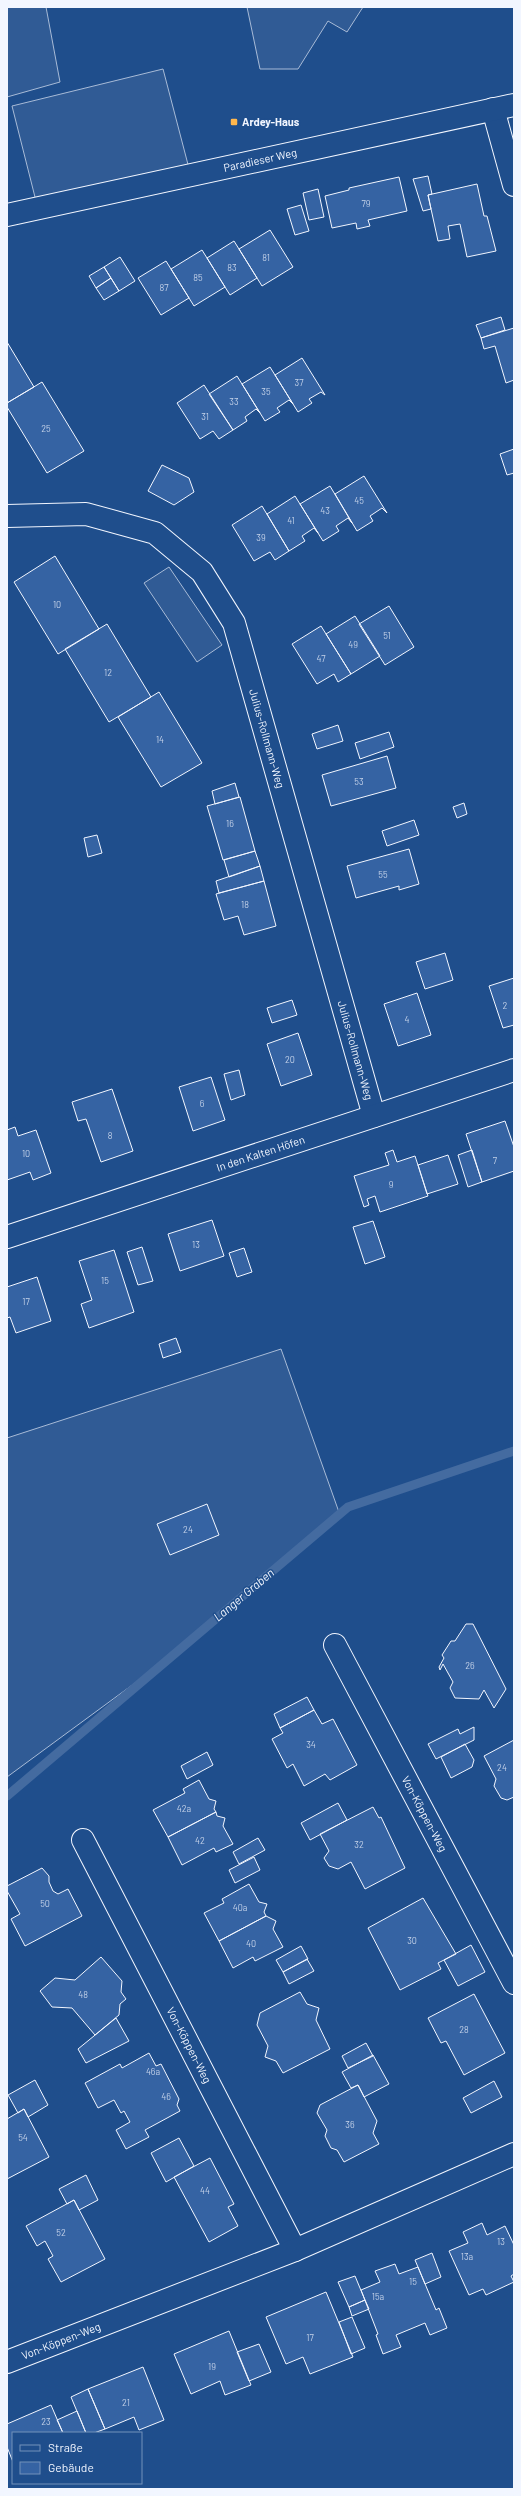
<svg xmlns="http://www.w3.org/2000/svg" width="521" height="2496" font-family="Barlow,sans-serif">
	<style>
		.built { fill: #305b95; stroke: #a8bbd7 }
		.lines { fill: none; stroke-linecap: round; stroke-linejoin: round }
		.stream { stroke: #446ba0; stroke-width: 9 }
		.building { fill: #3563a3; stroke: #f2f6ff }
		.minor-casing { stroke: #f2f6ff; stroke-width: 24 }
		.tertiary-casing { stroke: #f2f6ff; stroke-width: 24 }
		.minor { stroke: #1f4e8c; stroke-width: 22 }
		.tertiary { stroke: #1f4e8c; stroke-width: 22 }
		.poi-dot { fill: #ffb74d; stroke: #1f4e8c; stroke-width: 1.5 }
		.labels { text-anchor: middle; stroke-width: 3; stroke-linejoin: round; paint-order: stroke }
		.number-label { font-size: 9px; fill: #c3d1e8 }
		.poi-label { font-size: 11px; font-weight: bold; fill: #f2f6ff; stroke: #1f4e8c; text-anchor: start }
		.street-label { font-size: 11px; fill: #f2f6ff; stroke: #1f4e8c }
		.water-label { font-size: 12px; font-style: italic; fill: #f2f6ff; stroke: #1f4e8c }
	</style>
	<rect width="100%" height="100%" fill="#1f4e8c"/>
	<!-- built -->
	<path class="built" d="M 7,7 L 46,7 L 60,82 L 7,97 Z
		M 247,7 L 363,7 L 347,32 L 328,21 L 298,69 L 260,69 Z
		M 163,69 L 191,176 L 38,209 L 12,106 Z
		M 169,567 L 222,645 L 197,662 L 144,583 Z
		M 281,1349 L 340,1515 L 184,1647 L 7,1777 L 7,1438 Z"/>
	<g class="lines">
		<!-- stream -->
		<path class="stream" d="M 7,1796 L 348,1507 L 514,1451"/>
	</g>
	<!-- building -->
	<path class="building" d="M 428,176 L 432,194 L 428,195 L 431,209 L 423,211 L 413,179 Z
		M 399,177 L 407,211 L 368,220 L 370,226 L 357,229 L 356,223 L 332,228 L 325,196 L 349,190 L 349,188 Z
		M 477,184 L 484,216 L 487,216 L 496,251 L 467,257 L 460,224 L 448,226 L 450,239 L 438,241 L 428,195 Z
		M 318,189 L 324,217 L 309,220 L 303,193 Z
		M 301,205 L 309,231 L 295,235 L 287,209 Z
		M 270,230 L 293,267 L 262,286 L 239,249 Z
		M 234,241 L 257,278 L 230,295 L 207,258 Z
		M 202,250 L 225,287 L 194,306 L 171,269 Z
		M 120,257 L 135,281 L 119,291 L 104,267 Z
		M 166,261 L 189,298 L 161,315 L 138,278 Z
		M 104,267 L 111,278 L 96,288 L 89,276 Z
		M 111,278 L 119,291 L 104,300 L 96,288 Z
		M 501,317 L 505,330 L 481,338 L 476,325 Z
		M 514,328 L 514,380 L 506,383 L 495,346 L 484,349 L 481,338 Z
		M 7,342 L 34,387 L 7,403 Z
		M 302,358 L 325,395 L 321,392 L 309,399 L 312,403 L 298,412 L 275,375 Z
		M 270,367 L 293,404 L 289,400 L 277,408 L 280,412 L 265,421 L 242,384 Z
		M 237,376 L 260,413 L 256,409 L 245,417 L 247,421 L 233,430 L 209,394 Z
		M 42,382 L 84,451 L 47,473 L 7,407 L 7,403 Z
		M 204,385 L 233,430 L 219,439 L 213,431 L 200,439 L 177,403 Z
		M 514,449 L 514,473 L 507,475 L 500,454 Z
		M 162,465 L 189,478 L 194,492 L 174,505 L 148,491 Z
		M 364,476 L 387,513 L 382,508 L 370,516 L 373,521 L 357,531 L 335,494 Z
		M 330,486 L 352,523 L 348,518 L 336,526 L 339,531 L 323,541 L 300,504 Z
		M 295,496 L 318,533 L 314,528 L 302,536 L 305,541 L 289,551 L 267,514 Z
		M 262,506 L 289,551 L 275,560 L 270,552 L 254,561 L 232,525 Z
		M 55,556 L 99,629 L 58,654 L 14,582 Z
		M 389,606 L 414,647 L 385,665 L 359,624 Z
		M 355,616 L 380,656 L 351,674 L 326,634 Z
		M 107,624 L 151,697 L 109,722 L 65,649 Z
		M 321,626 L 351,674 L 338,682 L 334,674 L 317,684 L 292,644 Z
		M 159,692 L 202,763 L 161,787 L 118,717 Z
		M 338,725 L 343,741 L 317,749 L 312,734 Z
		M 389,732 L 394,747 L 360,759 L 355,743 Z
		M 387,756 L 396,788 L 331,806 L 322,775 Z
		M 235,783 L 239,797 L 215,804 L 212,791 Z
		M 240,797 L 255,851 L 223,860 L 207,806 Z
		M 464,803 L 467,814 L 457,818 L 453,807 Z
		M 414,820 L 419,835 L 387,846 L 382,831 Z
		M 97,835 L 102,853 L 88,857 L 84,838 Z
		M 409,849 L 419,884 L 399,890 L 399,886 L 356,898 L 347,866 Z
		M 255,851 L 260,866 L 229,877 L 224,860 Z
		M 260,866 L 264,881 L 219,893 L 216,881 Z
		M 264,881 L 276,926 L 244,935 L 238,916 L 224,920 L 216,894 Z
		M 445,953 L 453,980 L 425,989 L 416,962 Z
		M 514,978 L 514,1025 L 503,1028 L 489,986 Z
		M 417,993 L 431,1035 L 398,1046 L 384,1004 Z
		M 292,1000 L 297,1015 L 272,1023 L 267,1008 Z
		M 298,1033 L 312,1075 L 281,1086 L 267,1044 Z
		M 239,1070 L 245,1095 L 231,1100 L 224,1074 Z
		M 211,1077 L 225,1120 L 193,1131 L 179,1087 Z
		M 112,1089 L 133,1151 L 101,1162 L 86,1119 L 78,1121 L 72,1102 Z
		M 505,1121 L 514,1147 L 514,1171 L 482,1182 L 466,1134 Z
		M 15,1127 L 18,1136 L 36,1130 L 51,1173 L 33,1180 L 30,1172 L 7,1180 L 7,1130 Z
		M 393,1150 L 397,1162 L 415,1156 L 428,1196 L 380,1212 L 375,1196 L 367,1199 L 369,1205 L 364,1207 L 354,1176 L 389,1165 L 385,1153 Z
		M 472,1150 L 482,1182 L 468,1187 L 458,1155 Z
		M 448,1155 L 458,1184 L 427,1194 L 418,1165 Z
		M 212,1220 L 224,1256 L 180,1271 L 168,1234 Z
		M 373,1221 L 385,1257 L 365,1264 L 353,1227 Z
		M 142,1247 L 153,1281 L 138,1285 L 127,1252 Z
		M 244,1248 L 252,1272 L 237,1277 L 229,1253 Z
		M 114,1250 L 134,1312 L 89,1328 L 81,1304 L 92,1300 L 79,1261 Z
		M 37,1277 L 51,1321 L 16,1333 L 10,1317 L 7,1318 L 7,1287 Z
		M 176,1338 L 181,1352 L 163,1358 L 159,1344 Z
		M 207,1504 L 219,1535 L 170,1555 L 157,1524 Z
		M 466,1624 L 473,1624 L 506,1689 L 494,1708 L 484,1690 L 479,1699 L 455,1698 L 450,1688 L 453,1682 L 443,1664 L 440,1670 L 439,1667 L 444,1658 L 442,1655 L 451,1641 L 455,1641 Z
		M 307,1697 L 314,1710 L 280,1728 L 274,1714 Z
		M 314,1710 L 322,1724 L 333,1719 L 357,1765 L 330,1780 L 325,1774 L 304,1786 L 293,1764 L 287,1768 L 272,1739 L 283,1733 L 280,1728 Z
		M 474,1727 L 474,1740 L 436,1759 L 428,1744 L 458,1729 L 460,1734 Z
		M 514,1740 L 514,1797 L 507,1800 L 501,1798 L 494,1786 L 496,1779 L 484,1756 Z
		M 465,1744 L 474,1760 L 472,1767 L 451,1778 L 441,1757 Z
		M 207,1752 L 213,1765 L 187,1779 L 181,1766 Z
		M 199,1780 L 209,1799 L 216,1801 L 214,1809 L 216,1812 L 168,1837 L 153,1810 L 185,1793 L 183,1789 Z
		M 338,1803 L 347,1820 L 310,1840 L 301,1823 Z
		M 373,1807 L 379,1818 L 381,1817 L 405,1868 L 365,1889 L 351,1862 L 338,1869 L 329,1866 L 324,1858 L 329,1851 L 320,1834 Z
		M 216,1812 L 217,1816 L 225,1818 L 223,1826 L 233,1844 L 216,1852 L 214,1848 L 182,1865 L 168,1837 Z
		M 258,1838 L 265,1850 L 239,1864 L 233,1852 Z
		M 254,1857 L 260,1870 L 235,1883 L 229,1870 Z
		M 42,1868 L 49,1876 L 49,1882 L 53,1891 L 58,1894 L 68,1889 L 82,1916 L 25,1946 L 11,1919 L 20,1914 L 7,1891 L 7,1886 Z
		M 249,1884 L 259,1902 L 267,1904 L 264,1912 L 266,1916 L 219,1941 L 204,1913 L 224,1903 L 222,1899 Z
		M 423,1898 L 456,1954 L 438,1963 L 441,1969 L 400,1990 L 368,1928 Z
		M 266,1916 L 276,1921 L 273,1929 L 283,1947 L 255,1961 L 253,1957 L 233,1968 L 219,1941 Z
		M 471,1945 L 485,1972 L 458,1986 L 444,1960 Z
		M 301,1946 L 308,1959 L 283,1972 L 276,1960 Z
		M 101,1957 L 122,1981 L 121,1992 L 126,1999 L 120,2004 L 119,2015 L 95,2035 L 72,2008 L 52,2007 L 40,1991 L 55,1978 L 75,1980 Z
		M 307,1959 L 314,1971 L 289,1984 L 283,1972 Z
		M 300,1992 L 307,2004 L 319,2008 L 316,2020 L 330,2049 L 283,2073 L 276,2061 L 265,2057 L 268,2046 L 257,2025 L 260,2013 Z
		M 474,1994 L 505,2053 L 464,2075 L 446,2041 L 441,2043 L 428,2018 Z
		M 116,2018 L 129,2041 L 86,2063 L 78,2049 Z
		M 366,2043 L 373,2056 L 348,2068 L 342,2056 Z
		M 149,2053 L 156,2066 L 161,2064 L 179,2099 L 177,2105 L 180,2111 L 145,2130 L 149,2137 L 126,2149 L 116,2130 L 130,2122 L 124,2111 L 121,2113 L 114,2100 L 98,2108 L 85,2083 L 120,2064 L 122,2068 Z
		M 373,2055 L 389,2084 L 364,2097 L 358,2085 L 351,2088 L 342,2072 Z
		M 35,2080 L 48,2105 L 28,2117 L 24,2109 L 18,2113 L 8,2095 Z
		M 494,2081 L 502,2097 L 471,2113 L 463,2098 Z
		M 358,2085 L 377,2121 L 373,2133 L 379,2144 L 344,2162 L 337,2150 L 331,2148 L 325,2136 L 327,2130 L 317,2113 L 320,2105 Z
		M 24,2109 L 49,2157 L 7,2179 L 7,2119 Z
		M 179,2138 L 194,2166 L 166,2182 L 151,2153 Z
		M 210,2158 L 234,2204 L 228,2207 L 238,2226 L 209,2242 L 174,2177 Z
		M 86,2175 L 98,2200 L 79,2210 L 74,2200 L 67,2204 L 59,2189 Z
		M 74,2200 L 105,2259 L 61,2282 L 48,2259 L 53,2256 L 45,2241 L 37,2246 L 26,2226 Z
		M 482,2223 L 487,2235 L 505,2226 L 514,2245 L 514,2274 L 511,2276 L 514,2282 L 486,2295 L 483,2289 L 469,2295 L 449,2251 L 468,2243 L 463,2232 Z
		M 432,2253 L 441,2277 L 425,2284 L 415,2260 Z
		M 395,2264 L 399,2274 L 418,2267 L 436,2310 L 439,2308 L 447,2328 L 430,2335 L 425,2323 L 396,2335 L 401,2347 L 383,2354 L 376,2335 L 378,2334 L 361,2290 L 380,2282 L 375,2271 Z
		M 355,2276 L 365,2300 L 349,2307 L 338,2282 Z
		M 326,2292 L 353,2357 L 310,2374 L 303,2357 L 286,2364 L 266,2317 Z
		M 365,2300 L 369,2309 L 352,2316 L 349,2307 Z
		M 352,2317 L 365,2348 L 351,2354 L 339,2322 Z
		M 229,2331 L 251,2385 L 225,2395 L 220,2381 L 191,2394 L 174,2354 Z
		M 259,2344 L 271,2372 L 249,2381 L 237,2352 Z
		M 143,2367 L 164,2420 L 139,2430 L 134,2417 L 105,2429 L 88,2389 Z
		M 88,2389 L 105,2429 L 94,2433 L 86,2433 L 71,2397 Z
		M 51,2405 L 63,2433 L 13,2433 L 13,2462 L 7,2447 L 7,2424 Z
		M 77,2411 L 86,2433 L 63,2433 L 57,2420 Z"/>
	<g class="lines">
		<defs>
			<g id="minor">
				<path d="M 493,109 L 514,185"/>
				<path id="s1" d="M 7,516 L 86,514 L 155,533 L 202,572 L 234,623 L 374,1116"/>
				<path id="s2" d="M 7,1237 L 514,1070"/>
				<path id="s3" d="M 335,1645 L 514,1983"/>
				<path id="s4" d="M 83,1840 L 295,2250"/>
				<path id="s5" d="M 7,2362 L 295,2250 L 514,2154"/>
			</g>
			<g id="tertiary">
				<path id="s6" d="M 7,215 L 514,105"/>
			</g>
		</defs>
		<!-- minor casing -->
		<use href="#minor" class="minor-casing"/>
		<!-- tertiary casing -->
		<use href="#tertiary" class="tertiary-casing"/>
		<!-- minor -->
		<use href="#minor" class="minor"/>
		<!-- tertiary -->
		<use href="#tertiary" class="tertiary"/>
	</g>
	<!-- markers -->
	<rect class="poi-dot" x="230" y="118" width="8" height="8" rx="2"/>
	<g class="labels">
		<!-- number labels -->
		<g class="number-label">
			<text x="366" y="207">79</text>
			<text x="266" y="261">81</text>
			<text x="232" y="271">83</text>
			<text x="198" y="281">85</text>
			<text x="164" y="291">87</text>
			<text x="299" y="386">37</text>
			<text x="266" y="395">35</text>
			<text x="234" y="405">33</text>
			<text x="205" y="420">31</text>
			<text x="46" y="432">25</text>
			<text x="359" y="504">45</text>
			<text x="325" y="514">43</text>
			<text x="291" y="524">41</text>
			<text x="261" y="541">39</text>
			<text x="57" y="608">10</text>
			<text x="387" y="639">51</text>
			<text x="353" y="648">49</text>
			<text x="321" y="662">47</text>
			<text x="108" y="676">12</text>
			<text x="160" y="743">14</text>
			<text x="359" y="785">53</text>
			<text x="230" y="827">16</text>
			<text x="383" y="878">55</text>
			<text x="245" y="908">18</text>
			<text x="505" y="1009">2</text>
			<text x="407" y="1023">4</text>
			<text x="290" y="1063">20</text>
			<text x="202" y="1107">6</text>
			<text x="110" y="1139">8</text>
			<text x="26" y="1157">10</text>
			<text x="495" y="1164">7</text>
			<text x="391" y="1188">9</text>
			<text x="196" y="1248">13</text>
			<text x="105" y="1284">15</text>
			<text x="26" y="1305">17</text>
			<text x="188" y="1533">24</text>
			<text x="470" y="1669">26</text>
			<text x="311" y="1748">34</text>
			<text x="502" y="1771">24</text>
			<text x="184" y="1812">42a</text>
			<text x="200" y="1844">42</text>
			<text x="359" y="1848">32</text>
			<text x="45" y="1907">50</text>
			<text x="240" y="1911">40a</text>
			<text x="412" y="1944">30</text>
			<text x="251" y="1947">40</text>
			<text x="83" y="1998">48</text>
			<text x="464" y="2033">28</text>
			<text x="153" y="2075">46a</text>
			<text x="166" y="2100">46</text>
			<text x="350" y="2128">36</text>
			<text x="23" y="2141">54</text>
			<text x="205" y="2194">44</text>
			<text x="61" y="2236">52</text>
			<text x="501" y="2245">13</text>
			<text x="467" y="2260">13a</text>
			<text x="413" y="2285">15</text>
			<text x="378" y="2300">15a</text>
			<text x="310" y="2341">17</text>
			<text x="212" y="2370">19</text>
			<text x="126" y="2406">21</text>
			<text x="46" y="2425">23</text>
		</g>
		<!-- poi labels -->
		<g class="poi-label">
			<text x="242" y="126">Ardey-Haus</text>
		</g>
		<!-- street labels -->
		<g class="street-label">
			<text dy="4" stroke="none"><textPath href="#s6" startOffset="259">Paradieser Weg</textPath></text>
			<text dy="4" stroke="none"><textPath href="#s1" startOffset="392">Julius-Rollmann-Weg</textPath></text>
			<text dy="4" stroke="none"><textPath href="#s1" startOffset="716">Julius-Rollmann-Weg</textPath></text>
			<text dy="4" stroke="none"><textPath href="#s2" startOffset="267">In den Kalten Höfen</textPath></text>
			<text dy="4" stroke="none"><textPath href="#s3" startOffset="191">Von-Köppen-Weg</textPath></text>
			<text dy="4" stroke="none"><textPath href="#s4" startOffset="231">Von-Köppen-Weg</textPath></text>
			<text dy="4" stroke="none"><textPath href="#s5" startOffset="58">Von-Köppen-Weg</textPath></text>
		</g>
		<!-- water labels -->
		<g class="water-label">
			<text transform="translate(244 1595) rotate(-40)" y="4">Langer Graben</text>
		</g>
	</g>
	<!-- border -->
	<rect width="521" height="2496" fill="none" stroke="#f2f6ff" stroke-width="16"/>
	<!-- legend -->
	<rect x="12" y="2432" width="130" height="52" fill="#1f4e8c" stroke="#7391ba"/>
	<rect x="20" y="2445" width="20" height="6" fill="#1f4e8c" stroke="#7391ba"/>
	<text x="48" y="2452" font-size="12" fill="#f2f6ff">Straße</text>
	<rect x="20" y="2462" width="20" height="12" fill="#3563a3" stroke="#7391ba"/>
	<text x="48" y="2472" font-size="12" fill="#f2f6ff">Gebäude</text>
</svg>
